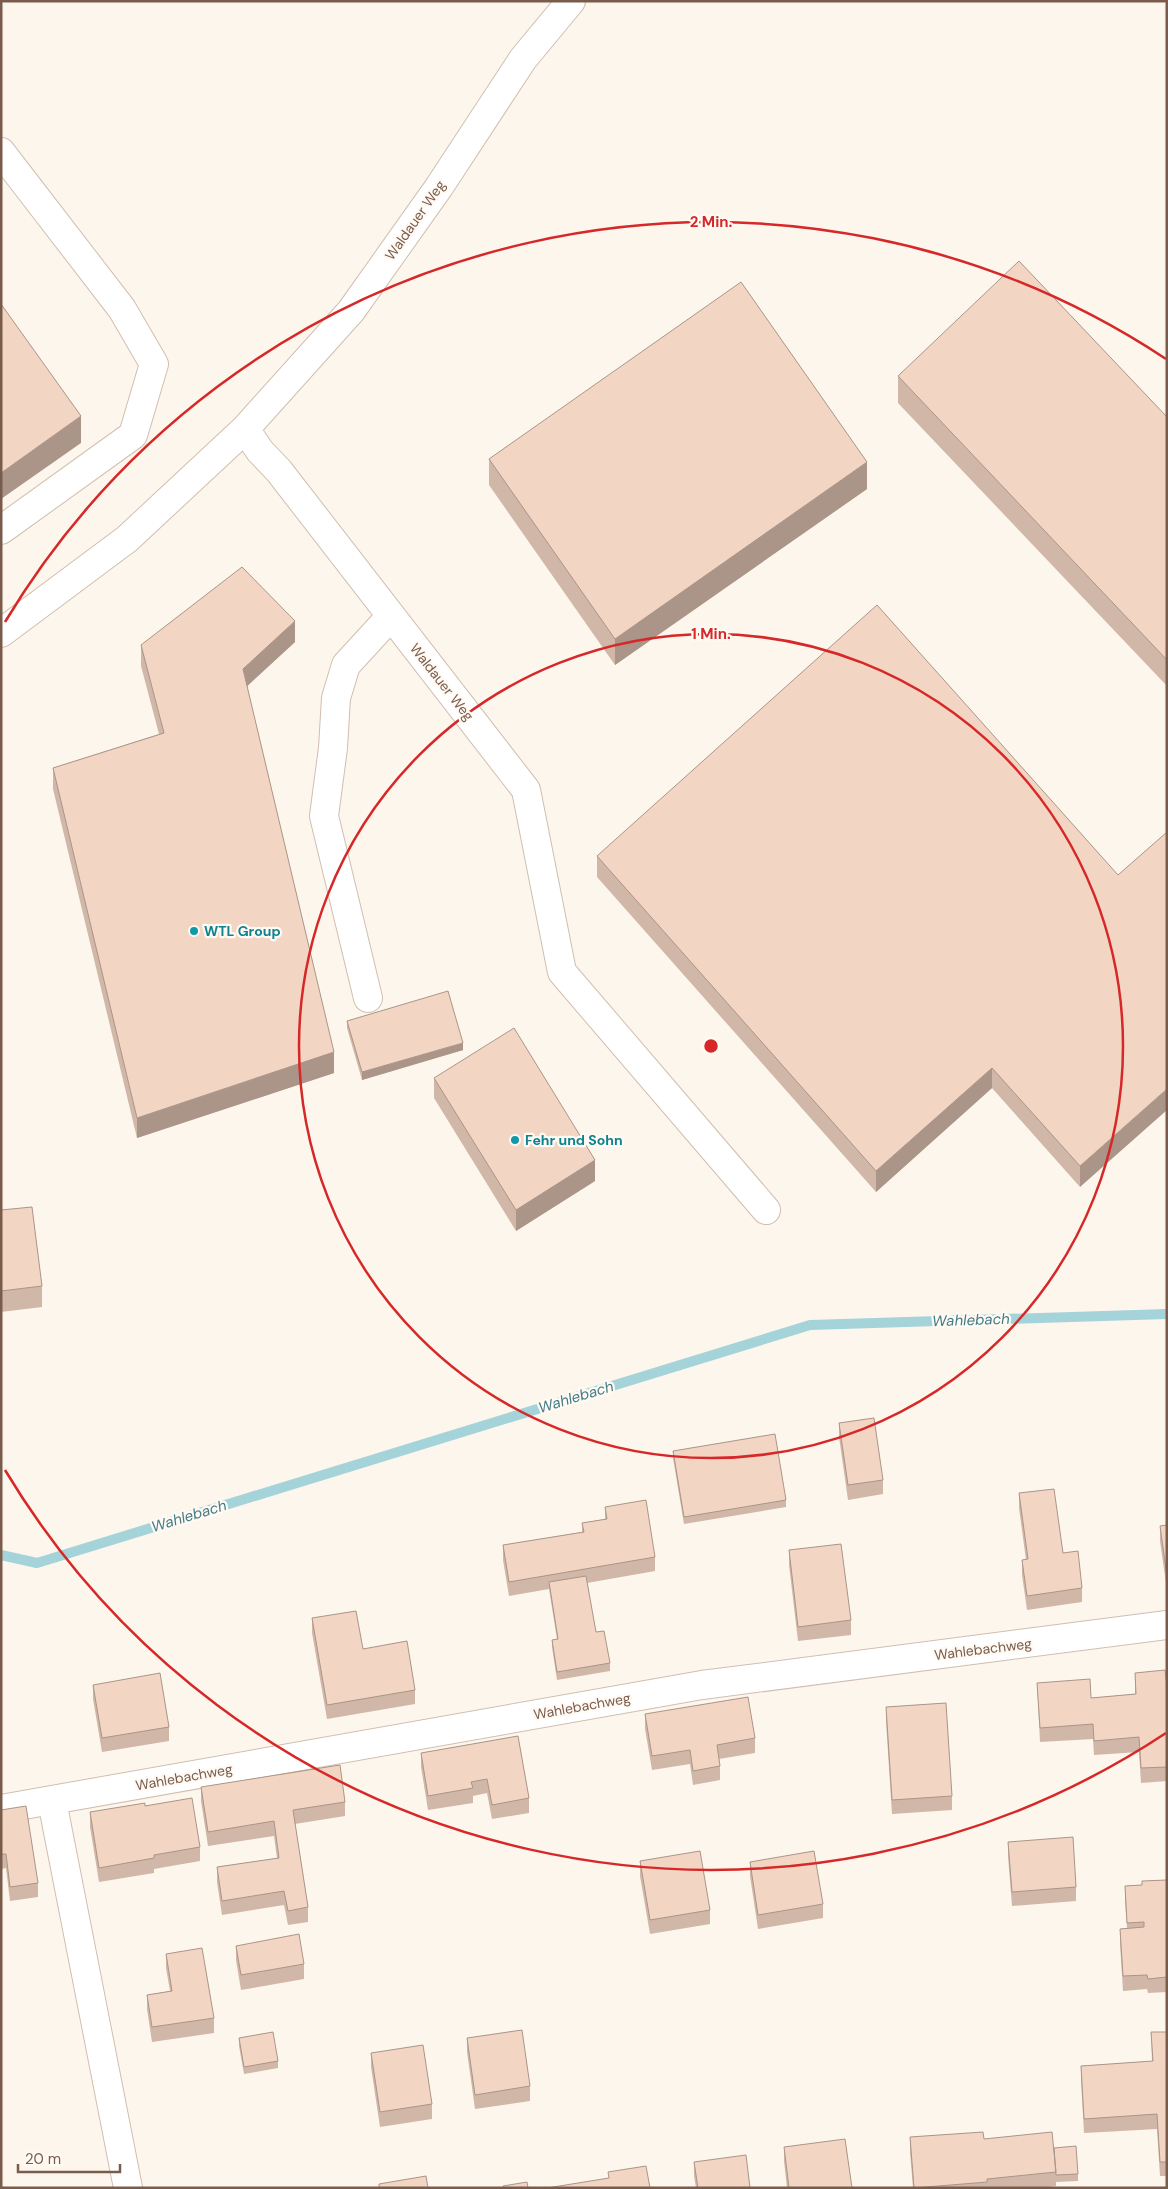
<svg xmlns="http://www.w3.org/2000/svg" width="1168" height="2189" font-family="'DM Sans',sans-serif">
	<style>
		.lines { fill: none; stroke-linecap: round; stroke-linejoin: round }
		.stream { stroke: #a5d3da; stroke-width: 10 }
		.minor-casing { stroke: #d1beb0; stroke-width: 30 }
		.minor { stroke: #fff; stroke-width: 28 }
		.wall { fill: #d1b7a8 }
		.shaded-wall { fill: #aa9588 }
		.building { fill: #f3d5c3; stroke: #aa9588 }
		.ring { fill: none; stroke: #d62828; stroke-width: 2.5 }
		.culture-dot { fill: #0f9aa8; stroke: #fffaf3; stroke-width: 2 }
		.labels { text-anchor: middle; stroke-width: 4.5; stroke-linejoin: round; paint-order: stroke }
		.street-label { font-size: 14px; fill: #7a5c4d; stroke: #fffaf3 }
		.culture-label { font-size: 14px; font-weight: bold; fill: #0d838f; stroke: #fffaf3; text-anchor: start }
		.water-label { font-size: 15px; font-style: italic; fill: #437c86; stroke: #fffaf3 }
		.centre { fill: #d62828; stroke: #fffaf3; stroke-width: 2.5 }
		.ring-label { font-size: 15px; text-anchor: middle; font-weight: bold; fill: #d62828; stroke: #fffaf3; stroke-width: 4.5; stroke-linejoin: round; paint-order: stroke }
	</style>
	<rect width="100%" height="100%" fill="#fdf6ec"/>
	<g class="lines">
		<!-- stream -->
		<path class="stream" d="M 1,1555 L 37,1563 L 810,1325 L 1167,1314"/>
		<defs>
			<path id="minor" d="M 1,152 L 122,309 L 154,364 L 133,435 L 1,530
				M 245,429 L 260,451 L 279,471 L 526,790 L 562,972 L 766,1210
				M 1,633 L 127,539 L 245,429 L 351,311 L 439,187 L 523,59 L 571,1
				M 368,998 L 324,816 L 333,748 L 336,698 L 346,665 L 391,616
				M 52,1801 L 128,2188
				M 1,1809 L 702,1685 L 1167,1625"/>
		</defs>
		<!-- minor casing -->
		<use href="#minor" class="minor-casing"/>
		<!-- minor -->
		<use href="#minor" class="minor"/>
	</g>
	<!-- wall -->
	<path class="wall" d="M 898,376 L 1167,417 L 1167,686 L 898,403 Z
		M 489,459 L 867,489 L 615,665 L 489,485 Z
		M 295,642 L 247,686 L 334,1073 L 137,1138 L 53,789 L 53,768 L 159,734 L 141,666 L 141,645 Z
		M 597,856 L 1118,875 L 1080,1187 L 992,1088 L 876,1192 L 597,877 Z
		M 347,1021 L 463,1050 L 362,1080 L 347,1028 Z
		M 434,1078 L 595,1181 L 516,1231 L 434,1098 Z
		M 1,1210 L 42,1286 L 42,1307 L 1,1312 Z
		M 839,1423 L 883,1480 L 883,1494 L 848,1500 L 839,1437 Z
		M 673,1451 L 786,1500 L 786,1507 L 684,1524 L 673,1458 Z
		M 1019,1493 L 1063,1553 L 1082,1588 L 1082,1602 L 1027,1610 L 1022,1575 L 1022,1560 L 1026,1560 L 1019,1508 Z
		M 605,1507 L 655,1557 L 655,1571 L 587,1583 L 596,1632 L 610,1663 L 610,1671 L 557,1680 L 552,1647 L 552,1640 L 557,1639 L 549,1589 L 509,1596 L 503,1560 L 503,1545 L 582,1532 L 582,1523 L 605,1519 Z
		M 1167,1525 L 1167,1590 L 1160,1541 L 1160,1526 Z
		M 789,1550 L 851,1620 L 851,1635 L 798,1641 L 789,1565 Z
		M 312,1618 L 363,1649 L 415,1690 L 415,1704 L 327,1719 L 312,1633 Z
		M 1135,1673 L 1167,1687 L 1167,1781 L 1141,1783 L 1139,1752 L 1094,1755 L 1093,1739 L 1040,1742 L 1037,1683 L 1091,1698 L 1135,1694 Z
		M 93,1685 L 169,1727 L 169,1741 L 102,1752 L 93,1699 Z
		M 886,1707 L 952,1796 L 952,1810 L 892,1814 L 886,1721 Z
		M 645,1714 L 755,1738 L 755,1753 L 719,1759 L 720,1766 L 720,1780 L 693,1785 L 690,1764 L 652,1770 L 645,1729 Z
		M 518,1736 L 529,1798 L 529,1813 L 492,1819 L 487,1793 L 473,1796 L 473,1803 L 428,1810 L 421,1767 L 421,1753 Z
		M 201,1787 L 345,1802 L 345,1816 L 295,1824 L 308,1907 L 308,1922 L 288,1925 L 284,1905 L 222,1915 L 217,1882 L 217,1867 L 277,1858 L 274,1836 L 208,1846 L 201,1801 Z
		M 145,1806 L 200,1847 L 200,1861 L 154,1869 L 154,1873 L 99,1882 L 90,1827 L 90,1812 Z
		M 1,1810 L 38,1883 L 38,1897 L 10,1901 L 6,1868 L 1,1869 Z
		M 1008,1842 L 1076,1887 L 1076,1901 L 1012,1906 L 1008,1856 Z
		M 640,1861 L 710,1910 L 710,1924 L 650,1934 L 640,1876 Z
		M 750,1862 L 823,1904 L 823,1918 L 758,1929 L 750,1876 Z
		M 1167,1880 L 1167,1992 L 1148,1993 L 1147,1989 L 1123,1991 L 1120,1943 L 1120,1929 L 1127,1928 L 1125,1901 L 1125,1886 L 1142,1885 Z
		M 236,1946 L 304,1964 L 304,1979 L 241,1990 L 236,1960 Z
		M 166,1954 L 214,2018 L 214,2033 L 152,2042 L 147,2009 L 147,1995 L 170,1991 L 166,1968 Z
		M 1151,2032 L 1167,2032 L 1167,2176 L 1160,2176 L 1157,2129 L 1084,2133 L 1081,2080 L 1081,2066 L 1152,2061 Z
		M 239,2038 L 278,2061 L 278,2068 L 244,2074 L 239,2046 Z
		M 467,2038 L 530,2086 L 530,2101 L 475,2109 L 467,2052 Z
		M 371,2053 L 432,2104 L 432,2119 L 380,2127 L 371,2067 Z
		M 910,2137 L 984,2139 L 1054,2148 L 1078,2174 L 1078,2181 L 1056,2182 L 1056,2186 L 1039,2188 L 913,2188 L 910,2152 Z
		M 784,2147 L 852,2188 L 787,2188 L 784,2161 Z
		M 694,2162 L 750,2188 L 696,2188 L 694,2176 Z"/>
	<!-- shaded-wall -->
	<path class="shaded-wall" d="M 81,416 L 81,443 L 1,499 L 1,473 Z
		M 867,462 L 867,489 L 615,665 L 615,639 Z
		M 295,621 L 295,642 L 243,690 L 243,669 Z
		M 463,1043 L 463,1050 L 362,1080 L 362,1072 Z
		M 334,1052 L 334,1073 L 137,1138 L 137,1118 Z
		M 992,1068 L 992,1088 L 876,1192 L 876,1171 Z
		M 1167,1089 L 1167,1110 L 1080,1187 L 1080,1166 Z
		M 595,1160 L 595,1181 L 516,1231 L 516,1210 Z"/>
	<!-- building -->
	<path class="building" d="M 1019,261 L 1167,417 L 1167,660 L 898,376 Z
		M 741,282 L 867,462 L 615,639 L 489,459 Z
		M 1,304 L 81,416 L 1,473 Z
		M 242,567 L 295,621 L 243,669 L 334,1052 L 137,1118 L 53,768 L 164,733 L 141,645 Z
		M 877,605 L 1118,875 L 1167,832 L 1167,1089 L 1080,1166 L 992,1068 L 876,1171 L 597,856 Z
		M 448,991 L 463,1043 L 362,1072 L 347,1021 Z
		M 514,1028 L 595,1160 L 516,1210 L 434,1078 Z
		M 32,1207 L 42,1286 L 1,1291 L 1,1210 Z
		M 874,1418 L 883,1480 L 848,1485 L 839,1423 Z
		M 775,1434 L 786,1500 L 684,1517 L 673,1451 Z
		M 1054,1489 L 1063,1553 L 1078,1551 L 1082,1588 L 1027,1596 L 1022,1560 L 1028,1559 L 1019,1493 Z
		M 646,1500 L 655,1557 L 509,1582 L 503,1545 L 584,1532 L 582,1523 L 607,1519 L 605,1507 Z
		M 1167,1525 L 1167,1576 L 1160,1526 Z
		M 841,1544 L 851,1620 L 798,1627 L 789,1550 Z
		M 586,1576 L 596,1632 L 604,1631 L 610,1663 L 557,1672 L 552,1640 L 558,1639 L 549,1582 Z
		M 356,1611 L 363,1649 L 407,1641 L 415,1690 L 327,1705 L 312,1618 Z
		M 1165,1670 L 1167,1687 L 1167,1767 L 1141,1768 L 1139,1737 L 1094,1741 L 1093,1724 L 1040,1728 L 1037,1683 L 1090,1679 L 1091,1698 L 1136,1694 L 1135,1673 Z
		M 160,1673 L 169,1727 L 102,1738 L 93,1685 Z
		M 748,1697 L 755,1738 L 717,1745 L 720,1766 L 693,1771 L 690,1750 L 652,1756 L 645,1714 Z
		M 946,1703 L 952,1796 L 892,1800 L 886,1707 Z
		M 518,1736 L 529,1798 L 492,1805 L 487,1779 L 471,1782 L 473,1788 L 428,1796 L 421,1753 Z
		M 340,1765 L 345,1802 L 293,1810 L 308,1907 L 288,1911 L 284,1891 L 222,1901 L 217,1867 L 279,1858 L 274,1821 L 208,1832 L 201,1787 Z
		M 192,1798 L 200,1847 L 154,1855 L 154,1858 L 99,1868 L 90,1812 L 145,1803 L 145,1806 Z
		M 26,1806 L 38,1883 L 10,1887 L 6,1854 L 1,1854 L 1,1810 Z
		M 1073,1837 L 1076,1887 L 1012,1892 L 1008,1842 Z
		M 700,1851 L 710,1910 L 650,1920 L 640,1861 Z
		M 814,1851 L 823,1904 L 758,1915 L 750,1862 Z
		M 1167,1880 L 1167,1977 L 1148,1979 L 1147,1975 L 1123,1976 L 1120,1929 L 1144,1927 L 1144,1922 L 1127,1923 L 1125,1886 L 1142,1885 L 1142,1881 Z
		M 299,1934 L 304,1964 L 241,1975 L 236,1946 Z
		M 202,1948 L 214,2018 L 152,2027 L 147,1995 L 172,1991 L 166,1954 Z
		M 522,2030 L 530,2086 L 475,2095 L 467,2038 Z
		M 273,2032 L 278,2061 L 244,2067 L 239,2038 Z
		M 1151,2032 L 1167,2032 L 1167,2162 L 1160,2162 L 1157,2114 L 1084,2119 L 1081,2066 L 1153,2061 Z
		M 423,2045 L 432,2104 L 380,2112 L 371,2053 Z
		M 983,2132 L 984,2139 L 1052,2132 L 1056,2172 L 987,2179 L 987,2182 L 914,2188 L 910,2137 Z
		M 845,2139 L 852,2188 L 789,2188 L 784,2147 Z
		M 1076,2146 L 1078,2174 L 1056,2175 L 1054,2148 Z
		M 746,2155 L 750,2188 L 698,2188 L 694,2162 Z
		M 646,2166 L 650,2188 L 547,2188 L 609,2178 L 608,2172 Z
		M 426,2176 L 428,2188 L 379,2188 L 379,2184 Z
		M 527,2182 L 528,2188 L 503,2188 L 503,2186 Z"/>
	<!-- distance rings -->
	<g class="ring">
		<circle cx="711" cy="1046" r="412"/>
		<path d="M1166 1733A824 824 0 0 1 5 1470M5 622A824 824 0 0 1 1166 359"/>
	</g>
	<!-- markers -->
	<g class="culture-dot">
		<circle cx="194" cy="931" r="5"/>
		<circle cx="515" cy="1140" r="5"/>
	</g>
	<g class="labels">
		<!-- street labels -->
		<g class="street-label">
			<text transform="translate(415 220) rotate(-55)" y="5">Waldauer Weg</text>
			<text transform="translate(442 682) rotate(52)" y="5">Waldauer Weg</text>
			<text transform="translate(983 1649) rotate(-7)" y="5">Wahlebachweg</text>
			<text transform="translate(582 1706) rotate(-10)" y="5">Wahlebachweg</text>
			<text transform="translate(184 1777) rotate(-10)" y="5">Wahlebachweg</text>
		</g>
		<!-- culture labels -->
		<g class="culture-label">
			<text x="204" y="936">WTL Group</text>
			<text x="525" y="1145">Fehr und Sohn</text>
		</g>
		<!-- water labels -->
		<g class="water-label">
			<text transform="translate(971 1320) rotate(-2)" y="5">Wahlebach</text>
			<text transform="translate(576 1397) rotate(-17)" y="5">Wahlebach</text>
			<text transform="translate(189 1516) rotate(-17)" y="5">Wahlebach</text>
		</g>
	</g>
	<circle cx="711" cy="1046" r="8" class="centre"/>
	<g class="ring-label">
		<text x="711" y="227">2 Min.</text>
		<text x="711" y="639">1 Min.</text>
	</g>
	<!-- border -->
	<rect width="1168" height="2189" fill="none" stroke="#7a5c4d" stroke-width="5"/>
	<!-- scale -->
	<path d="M18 2164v8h102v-8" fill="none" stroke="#7a5c4d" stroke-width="2.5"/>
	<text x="25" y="2164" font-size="15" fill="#7a5c4d" stroke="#fffaf3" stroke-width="4" paint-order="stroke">20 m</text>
</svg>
